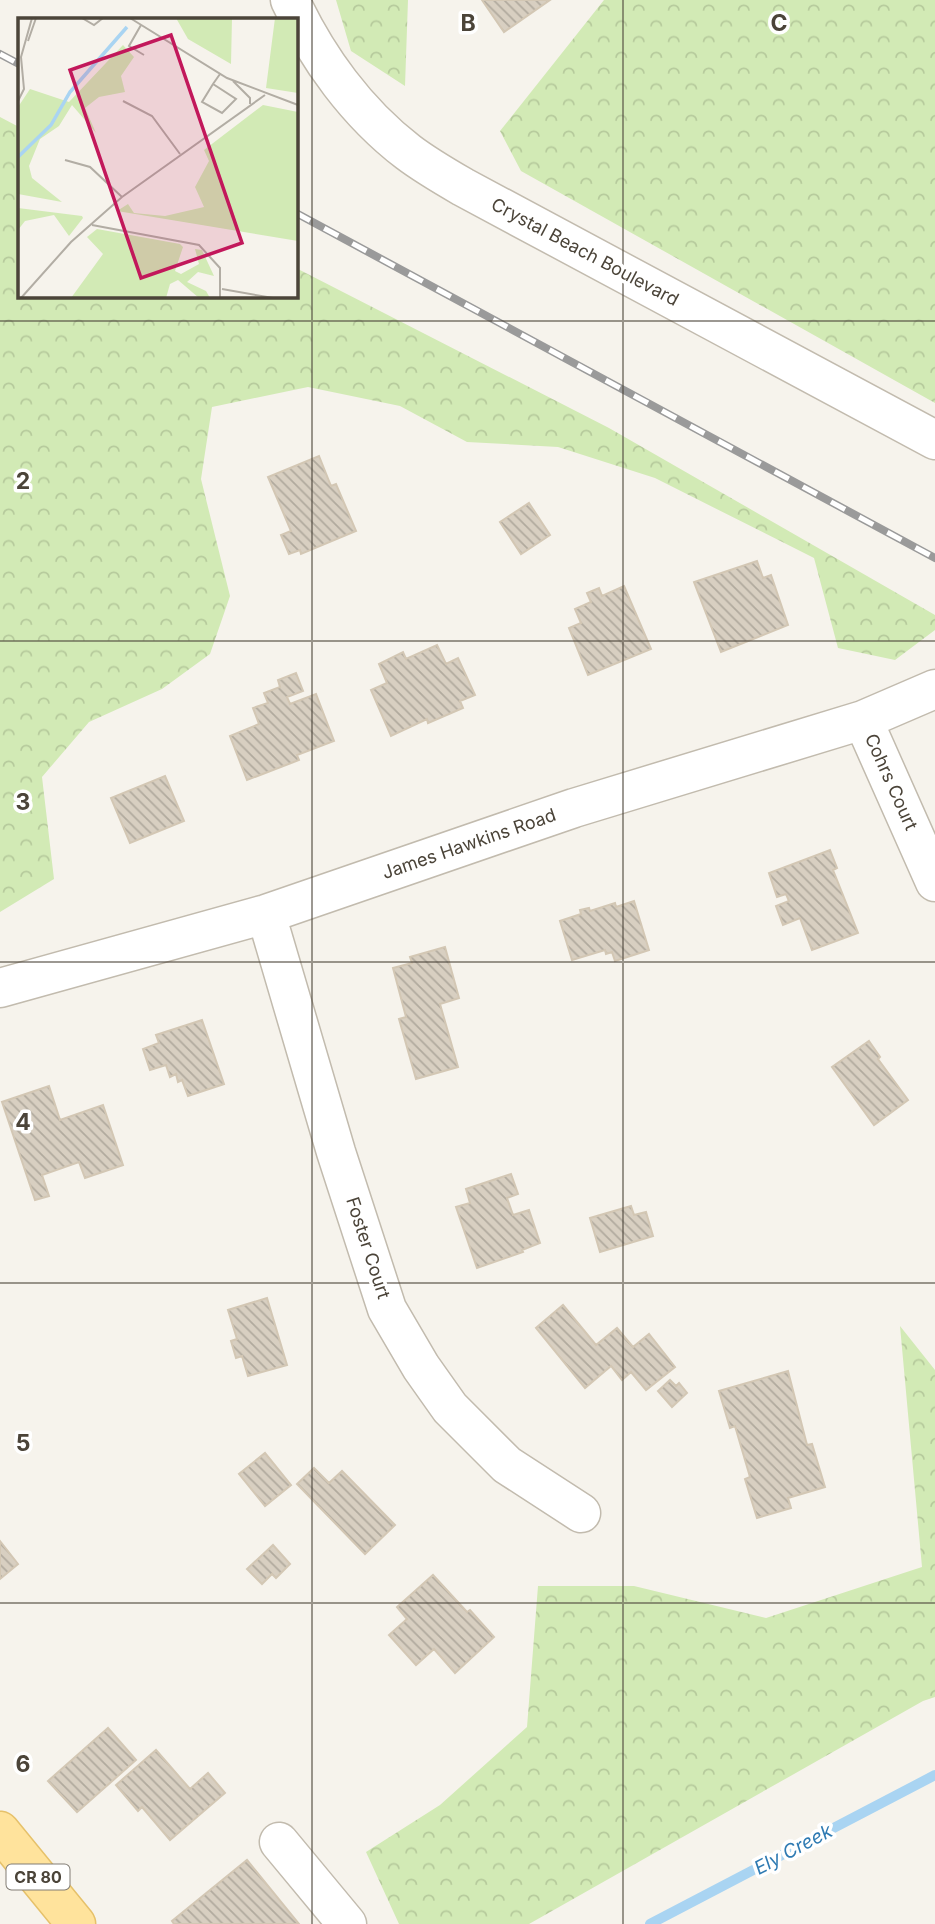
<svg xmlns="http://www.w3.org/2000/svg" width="935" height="1924" font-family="Inter,sans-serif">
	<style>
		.forest { fill: url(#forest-crowns) }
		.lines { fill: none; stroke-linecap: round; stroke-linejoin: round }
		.stream { stroke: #a9d4f2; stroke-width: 10 }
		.building { fill: url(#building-back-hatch); stroke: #d3c7b4; stroke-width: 2 }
		.minor-casing { stroke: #c2bbae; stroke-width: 41 }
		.major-casing { stroke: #e6c16a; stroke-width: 41 }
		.minor { stroke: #fff; stroke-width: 38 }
		.major { stroke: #ffe39c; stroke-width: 38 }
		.rail-casing { stroke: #9a9a9a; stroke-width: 8 }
		.rail { stroke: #fff; stroke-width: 5; stroke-dasharray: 16; stroke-linecap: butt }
		.grid { fill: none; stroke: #4b4439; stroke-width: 2; stroke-opacity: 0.55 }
		.labels { text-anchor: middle; stroke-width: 7; stroke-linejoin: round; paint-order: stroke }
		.shield { fill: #fff; stroke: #817c74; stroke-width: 2 }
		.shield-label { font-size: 16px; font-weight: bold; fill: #4b4439 }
		.street-label { font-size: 18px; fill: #4b4439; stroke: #fff }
		.water-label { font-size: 19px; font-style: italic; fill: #2e7ab2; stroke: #fff }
		.inset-river { fill: none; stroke: #a9d4f2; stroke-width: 3.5 }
		.inset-road { fill: none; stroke: #b2ada4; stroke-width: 2 }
		.view { fill: #c2185b; fill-opacity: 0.15; stroke: #c2185b; stroke-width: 3.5 }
		.inset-edge { fill: none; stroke: #4b4439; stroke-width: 3.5 }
		.grid-label { font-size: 23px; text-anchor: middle; font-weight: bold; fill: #4b4439; stroke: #fff; stroke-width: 7; stroke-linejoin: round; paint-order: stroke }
	</style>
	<defs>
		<pattern id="forest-crowns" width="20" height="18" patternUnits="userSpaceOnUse" patternTransform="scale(1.75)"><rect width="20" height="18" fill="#d2eab5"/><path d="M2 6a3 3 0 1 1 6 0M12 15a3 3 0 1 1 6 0" fill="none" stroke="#b6ca9c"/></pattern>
		<pattern id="building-back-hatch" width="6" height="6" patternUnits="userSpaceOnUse" patternTransform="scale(1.75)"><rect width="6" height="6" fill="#d8cfc1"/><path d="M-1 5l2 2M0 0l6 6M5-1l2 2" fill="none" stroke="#b1aa9e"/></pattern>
	</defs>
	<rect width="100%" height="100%" fill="#f6f3ec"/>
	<!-- forest -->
	<path class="forest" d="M 336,0 L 408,0 L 405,86 L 351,51 Z
		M 604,0 L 935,0 L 935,403 L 521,171 L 500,131 Z
		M 0,117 L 19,127 L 19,296 L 296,296 L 296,268 L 609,428 L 935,615 L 935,630 L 895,660 L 838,648 L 814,558 L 655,478 L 558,447 L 467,442 L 400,406 L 308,387 L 212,407 L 201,479 L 230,596 L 210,654 L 162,689 L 89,722 L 42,777 L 54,879 L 0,912 Z
		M 900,1326 L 935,1370 L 935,1697 L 923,1701 L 529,1924 L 399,1924 L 366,1852 L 440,1805 L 527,1727 L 538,1586 L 634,1586 L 766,1618 L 922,1567 Z"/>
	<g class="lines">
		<!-- stream -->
		<path class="stream" d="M 650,1924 L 935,1775"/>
	</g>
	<!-- building -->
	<path class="building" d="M 482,0 L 550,0 L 504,32 Z
		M 319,456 L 331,486 L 336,484 L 356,531 L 301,554 L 300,550 L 289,554 L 281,535 L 291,531 L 268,477 Z
		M 529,503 L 550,535 L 521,554 L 500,522 Z
		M 757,561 L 763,578 L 771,575 L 788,625 L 721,652 L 694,582 Z
		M 624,586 L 651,649 L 588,675 L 569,628 L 581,623 L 575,609 L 591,602 L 587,593 L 599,588 L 602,596 Z
		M 437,645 L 446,664 L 458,658 L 475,695 L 460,701 L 463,708 L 428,723 L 427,719 L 391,736 L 371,690 L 387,683 L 379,664 L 403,652 L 406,659 Z
		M 296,673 L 303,691 L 287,697 L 290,704 L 316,694 L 334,741 L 297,755 L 299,760 L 247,780 L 230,736 L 259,724 L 253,708 L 268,703 L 264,693 L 280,687 L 278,680 Z
		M 165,776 L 184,821 L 130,843 L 111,798 Z
		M 830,850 L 837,868 L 833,870 L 858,933 L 812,950 L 800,918 L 783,925 L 776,906 L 789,901 L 786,894 L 777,897 L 769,873 Z
		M 634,901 L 649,950 L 615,961 L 612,952 L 606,954 L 605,950 L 572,960 L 560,921 L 581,914 L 580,910 L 589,908 L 590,911 L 615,903 L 616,907 Z
		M 445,947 L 459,998 L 440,1004 L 458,1067 L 416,1079 L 399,1019 L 406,1017 L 393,968 L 412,963 L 410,957 Z
		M 202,1020 L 224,1084 L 188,1096 L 182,1080 L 178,1082 L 176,1074 L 170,1077 L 166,1065 L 150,1070 L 143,1049 L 159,1043 L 156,1035 Z
		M 869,1041 L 880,1057 L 878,1059 L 908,1100 L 874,1125 L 832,1067 Z
		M 49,1086 L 60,1120 L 103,1105 L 123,1165 L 85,1178 L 79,1162 L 42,1175 L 49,1196 L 35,1200 L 2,1102 Z
		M 511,1174 L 518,1194 L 507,1198 L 513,1215 L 529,1210 L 540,1243 L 522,1250 L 523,1252 L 477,1268 L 456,1207 L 470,1203 L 466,1189 Z
		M 631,1206 L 634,1215 L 646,1212 L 653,1236 L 600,1252 L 590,1218 Z
		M 267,1298 L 287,1365 L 248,1376 L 242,1356 L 236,1358 L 231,1341 L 237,1339 L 228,1310 Z
		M 563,1305 L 596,1345 L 617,1328 L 633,1347 L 649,1334 L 675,1367 L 646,1390 L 631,1372 L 622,1380 L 611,1366 L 585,1388 L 536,1328 Z
		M 788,1371 L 807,1445 L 812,1444 L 825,1487 L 788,1498 L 791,1508 L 757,1518 L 745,1479 L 750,1477 L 735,1426 L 730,1428 L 719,1391 Z
		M 670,1380 L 676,1386 L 679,1383 L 687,1393 L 672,1407 L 658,1391 Z
		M 265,1453 L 291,1485 L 265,1506 L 239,1474 Z
		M 314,1468 L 329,1483 L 342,1471 L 395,1525 L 365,1554 L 297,1484 Z
		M 0,1541 L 18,1564 L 0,1579 Z
		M 273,1545 L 290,1564 L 276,1578 L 272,1574 L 262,1584 L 247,1569 Z
		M 433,1575 L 467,1612 L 470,1610 L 494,1637 L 455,1673 L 434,1649 L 416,1665 L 389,1635 L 407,1619 L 397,1607 Z
		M 108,1728 L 136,1760 L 77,1812 L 48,1781 Z
		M 156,1750 L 190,1789 L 208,1773 L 225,1793 L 170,1840 L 142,1807 L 138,1811 L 116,1785 Z
		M 247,1860 L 299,1924 L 174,1924 L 172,1921 Z"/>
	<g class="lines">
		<defs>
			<path id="minor" d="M 290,0 C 317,58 357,113 408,152 C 425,165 444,176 463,187 L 935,440
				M 863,720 L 935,882
				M 266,914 L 336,1152 L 387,1309 L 421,1367 L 450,1408 L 507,1465 L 581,1513
				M 0,988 L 266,914 L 574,808 L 863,720 L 935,689
				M 279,1842 L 347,1924"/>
			<path id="major" d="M 0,1831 L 76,1924"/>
		</defs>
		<!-- minor casing -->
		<use href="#minor" class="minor-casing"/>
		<!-- major casing -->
		<use href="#major" class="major-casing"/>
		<!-- minor -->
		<use href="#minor" class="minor"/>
		<!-- major -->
		<use href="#major" class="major"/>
		<defs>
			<path id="rail" d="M 0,54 L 19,64
				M 296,213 L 935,558"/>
		</defs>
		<!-- rail casing -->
		<use href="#rail" class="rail-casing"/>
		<!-- rail -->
		<use href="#rail" class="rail"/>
	</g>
	<!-- grid -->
	<path class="grid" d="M 312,0 L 312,1924M 623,0 L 623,1924M 0,321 L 935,321M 0,641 L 935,641M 0,962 L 935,962M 0,1283 L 935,1283M 0,1603 L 935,1603"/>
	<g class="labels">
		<!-- shield labels -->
		<rect class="shield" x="6.5" y="1864.5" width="63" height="25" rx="5"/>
		<g class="shield-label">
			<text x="38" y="1883">CR 80</text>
		</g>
		<!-- street labels -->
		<g class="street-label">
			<text transform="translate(585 252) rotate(28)" y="6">Crystal Beach Boulevard</text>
			<text transform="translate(891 782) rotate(66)" y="6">Cohrs Court</text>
			<text transform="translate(469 844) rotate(-19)" y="6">James Hawkins Road</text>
			<text transform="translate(368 1248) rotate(72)" y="6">Foster Court</text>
		</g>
		<!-- water labels -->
		<g class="water-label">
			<text transform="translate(793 1849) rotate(-28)" y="7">Ely Creek</text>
		</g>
	</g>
	<!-- overview -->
	<g transform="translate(18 18)">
		<rect width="280" height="280" fill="#f6f3ec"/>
		<path d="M 158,0 L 214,0 L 213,46 L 170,21 ZM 257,0 L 280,0 L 280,75 L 248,70 ZM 105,27 L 116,39 L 103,58 L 107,74 L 81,79 L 67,90 L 78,115 L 54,87 L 41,108 L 22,121 L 11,148 L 14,160 L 44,184 L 0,176 L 0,89 L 12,71 L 51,84 ZM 245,87 L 280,94 L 280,223 L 99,193 L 110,186 L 116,195 L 147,198 L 186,189 L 177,169 L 191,143 L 186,132 ZM 0,190 L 64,198 L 65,200 L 51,218 L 36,197 L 7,203 L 0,212 ZM 79,211 L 162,226 L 165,229 L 157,253 L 163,256 L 181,246 L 177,231 L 184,232 L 196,258 L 180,254 L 169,264 L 188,273 L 192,280 L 181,280 L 160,262 L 152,266 L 148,280 L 53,280 L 85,236 L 69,219 Z" fill="#d2eab5"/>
		<path class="inset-river" d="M 0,139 L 33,107 L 52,74 L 109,9"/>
		<path class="inset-road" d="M 64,0 L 76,7 L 85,0M 112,0 L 209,60 L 280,87M 123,7 L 111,28 L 126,37M 10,23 L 18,0M 215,63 L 232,80 L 232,86M 195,66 L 218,81 L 204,95 L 184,84 L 195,66 L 202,56M 0,83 L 6,71 L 3,39 L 14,0M 105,83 L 134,98 L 162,136M 47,142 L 72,149 L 104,179M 74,207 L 181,227 L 202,250 L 202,280M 204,271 L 255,280M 3,280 L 53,224 L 104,179 L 247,77"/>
		<path class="view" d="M 153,17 L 224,225 L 123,260 L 52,52 Z"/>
		<rect width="280" height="280" class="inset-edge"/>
	</g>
	<g class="grid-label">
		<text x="468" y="31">B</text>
		<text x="779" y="31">C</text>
		<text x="23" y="489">2</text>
		<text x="23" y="810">3</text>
		<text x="23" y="1130">4</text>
		<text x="23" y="1451">5</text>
		<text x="23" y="1772">6</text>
	</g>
</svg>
